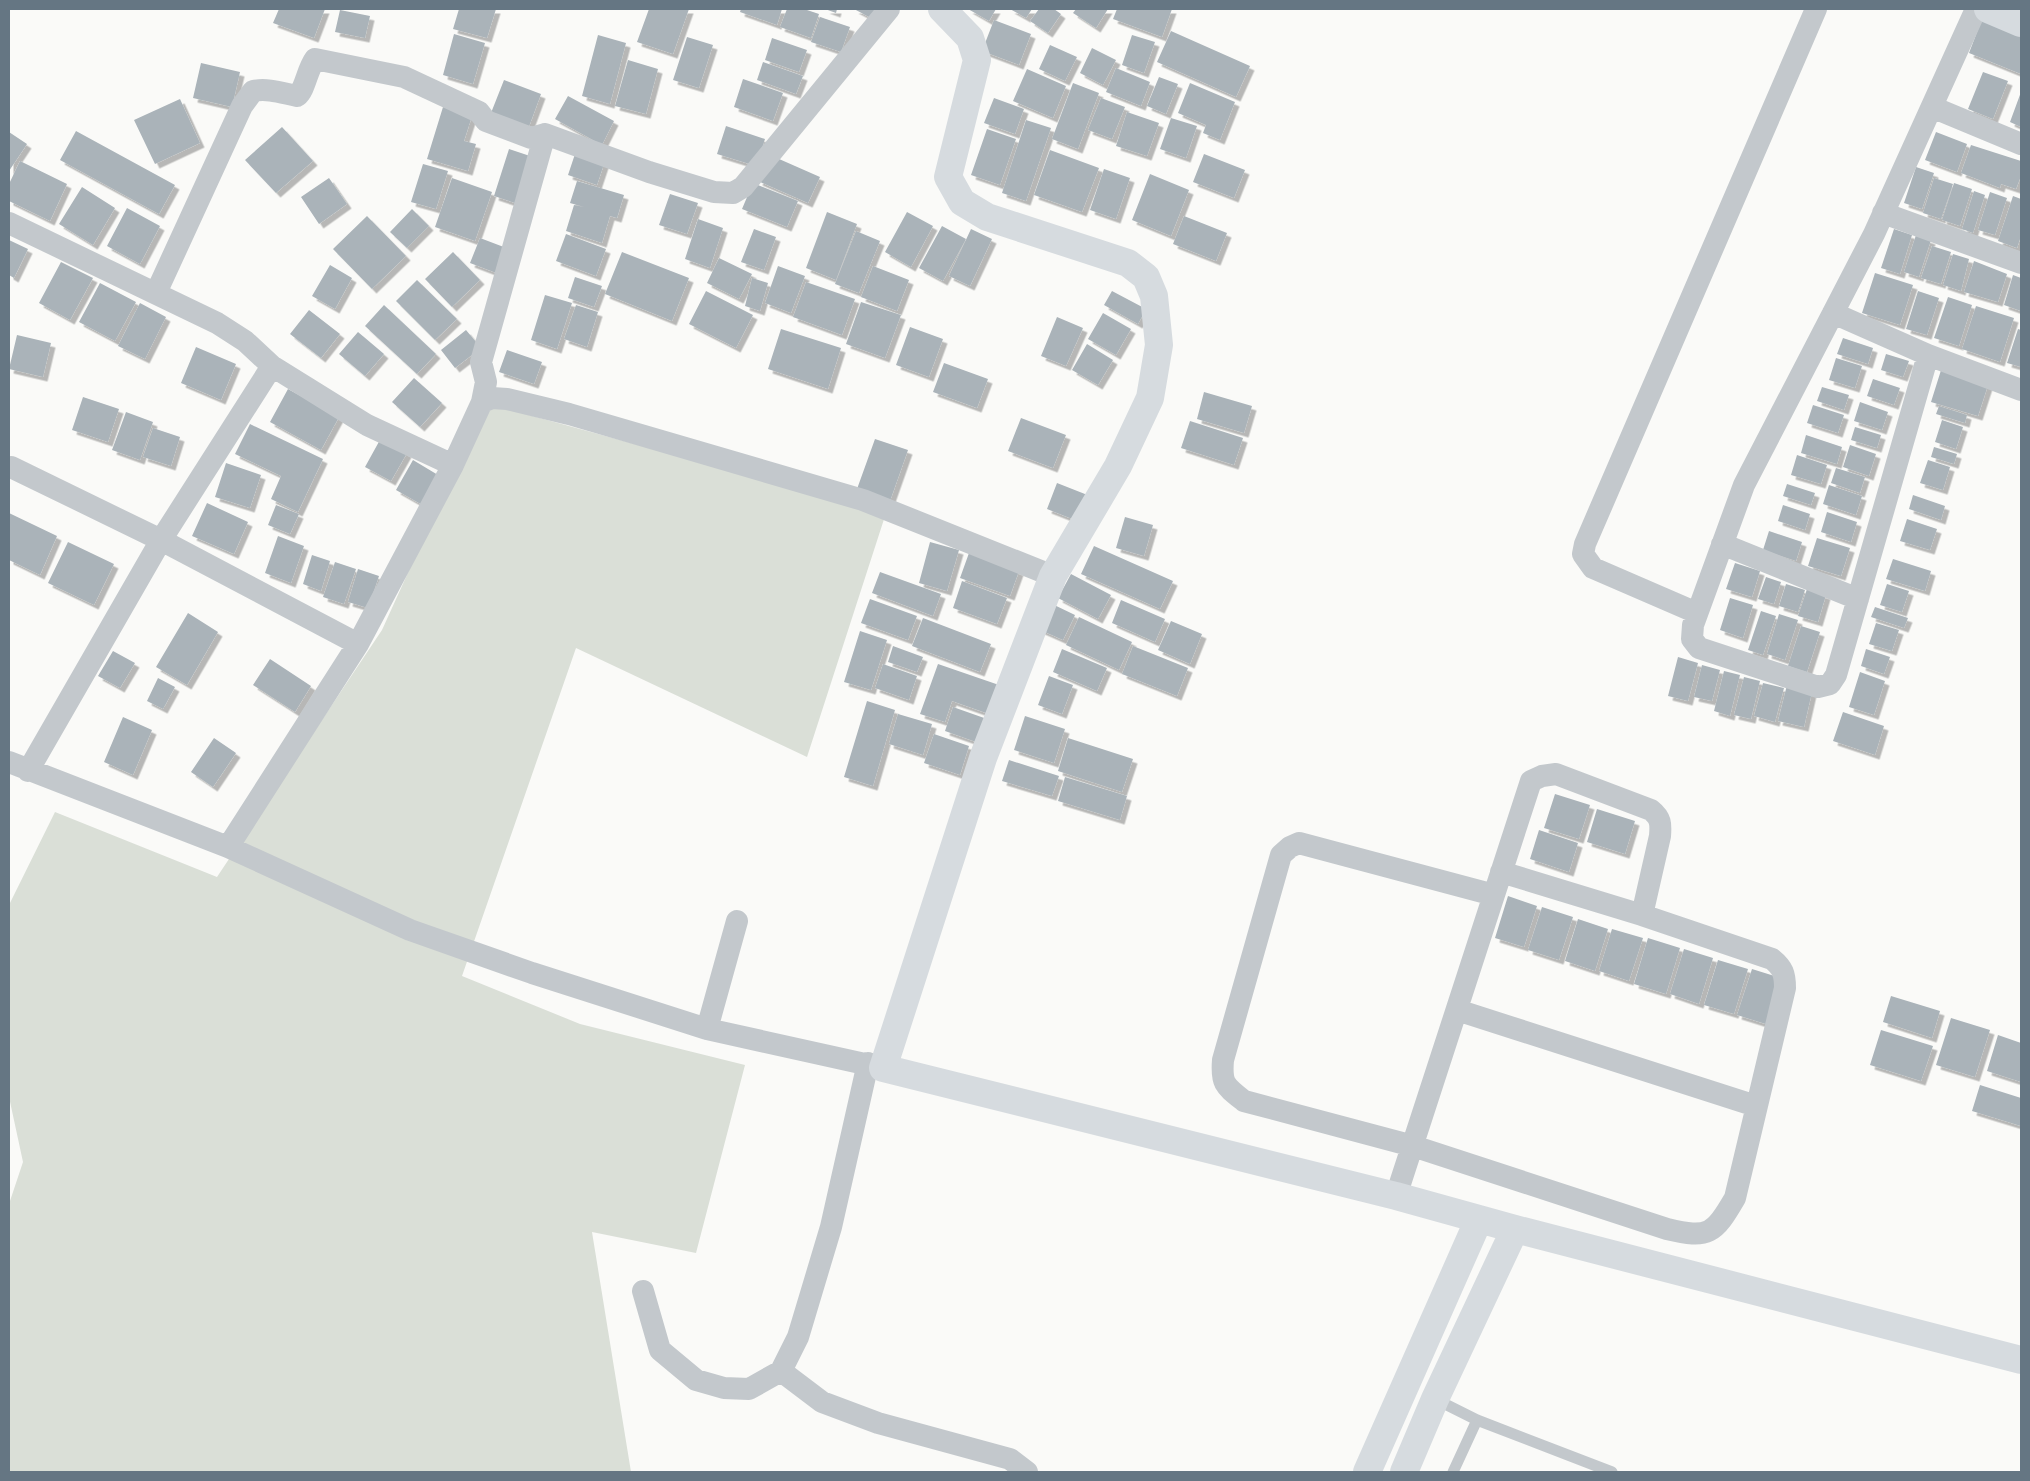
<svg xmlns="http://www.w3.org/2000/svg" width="2030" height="1481" font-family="Rubik,sans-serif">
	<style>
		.green { fill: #dadfd7 }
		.building { fill: #aab3b9; filter: url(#shadow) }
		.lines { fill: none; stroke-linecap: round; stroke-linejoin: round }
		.lane { stroke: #c3c8cc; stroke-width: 11 }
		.street { stroke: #c3c8cc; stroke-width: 22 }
		.secondary { stroke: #d6dbdf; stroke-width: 28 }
	</style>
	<defs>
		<filter id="shadow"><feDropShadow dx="4.5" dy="4.5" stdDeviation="0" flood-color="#0004"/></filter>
	</defs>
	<rect width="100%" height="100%" fill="#fafaf8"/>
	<!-- green -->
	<path class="green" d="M 485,403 L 886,513 L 807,757 L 576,648 L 462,976 L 580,1024 L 745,1065 L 696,1253 L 592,1232 L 631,1472 L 9,1472 L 9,1204 L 23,1162 L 9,1097 L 9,905 L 55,812 L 217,877 L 382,630 Z"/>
	<!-- building -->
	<path class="building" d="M 279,9 L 325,9 L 314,38 L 273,23 Z
		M 459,9 L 496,9 L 487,38 L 453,29 Z
		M 649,9 L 689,9 L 673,54 L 637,42 Z
		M 741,9 L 782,9 L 777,25 L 740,12 Z
		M 787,9 L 804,9 L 819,14 L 811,38 L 780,27 Z
		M 825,9 L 837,9 L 836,13 Z
		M 854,9 L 876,9 L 871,18 Z
		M 968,9 L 996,9 L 989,21 Z
		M 1010,9 L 1032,9 L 1026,18 Z
		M 1039,9 L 1054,9 L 1061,14 L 1048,33 L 1030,21 Z
		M 1076,9 L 1108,9 L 1096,28 L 1073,13 Z
		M 1117,9 L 1172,9 L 1162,37 L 1113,19 Z
		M 340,10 L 370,16 L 365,38 L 335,32 Z
		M 820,17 L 850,27 L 841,52 L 811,42 Z
		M 1982,19 L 2021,35 L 2021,74 L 1969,53 Z
		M 994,20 L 1031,34 L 1019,65 L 982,51 Z
		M 1171,31 L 1250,66 L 1236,97 L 1157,62 Z
		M 454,34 L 485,43 L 473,84 L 443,75 Z
		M 598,35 L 626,43 L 610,104 L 582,96 Z
		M 1132,35 L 1155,42 L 1144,73 L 1122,65 Z
		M 687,37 L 713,45 L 699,88 L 673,80 Z
		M 772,38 L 807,50 L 799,72 L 765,60 Z
		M 1050,45 L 1077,57 L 1065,81 L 1039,69 Z
		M 1092,48 L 1116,60 L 1103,85 L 1080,73 Z
		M 628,60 L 658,69 L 646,114 L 615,106 Z
		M 763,62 L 803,76 L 796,94 L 757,80 Z
		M 201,63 L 240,72 L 232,107 L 193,98 Z
		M 1116,68 L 1150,82 L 1141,106 L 1106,92 Z
		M 1027,69 L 1066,86 L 1053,118 L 1013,101 Z
		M 1983,72 L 2008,81 L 1993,119 L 1968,109 Z
		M 1159,77 L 1178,84 L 1166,114 L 1147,106 Z
		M 743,79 L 783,93 L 773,121 L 734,107 Z
		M 504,80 L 541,94 L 527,132 L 489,118 Z
		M 1073,83 L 1099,93 L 1078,149 L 1052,139 Z
		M 1190,83 L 1235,102 L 1220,140 L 1203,133 L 1206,125 L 1178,113 Z
		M 2021,92 L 2021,127 L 2010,122 Z
		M 568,96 L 614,121 L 602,145 L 555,119 Z
		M 994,98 L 1024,109 L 1015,134 L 984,123 Z
		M 1101,98 L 1125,107 L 1112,139 L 1088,130 Z
		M 180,99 L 200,143 L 155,164 L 134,120 Z
		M 443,107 L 472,116 L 464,141 L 476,144 L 468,171 L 427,159 Z
		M 1127,112 L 1159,123 L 1147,156 L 1116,146 Z
		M 1171,118 L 1197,126 L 1186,158 L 1160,149 Z
		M 1026,120 L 1051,128 L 1026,201 L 1002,193 Z
		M 726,126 L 765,139 L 756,166 L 717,154 Z
		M 282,127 L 313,161 L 276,193 L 245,160 Z
		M 987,129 L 1016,139 L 1000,185 L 971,175 Z
		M 76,131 L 175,185 L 159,214 L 60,160 Z
		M 9,132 L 27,144 L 9,171 Z
		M 1936,132 L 1967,144 L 1957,172 L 1925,160 Z
		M 1971,145 L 2021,161 L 2021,176 L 2016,189 L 2001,184 L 2000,188 L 1961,173 Z
		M 509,149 L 533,157 L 518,204 L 494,196 Z
		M 1050,150 L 1099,168 L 1082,212 L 1034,195 Z
		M 576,151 L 605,161 L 597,185 L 568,175 Z
		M 1204,154 L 1245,170 L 1234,198 L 1193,182 Z
		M 770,155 L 820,177 L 808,203 L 758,181 Z
		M 20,161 L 67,184 L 50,221 L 9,201 L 9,184 Z
		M 423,164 L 448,171 L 436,209 L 411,202 Z
		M 1916,167 L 1934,173 L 1922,209 L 1904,203 Z
		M 1104,169 L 1130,178 L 1116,219 L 1090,210 Z
		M 1150,174 L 1189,190 L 1171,236 L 1132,220 Z
		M 329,178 L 347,204 L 319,224 L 301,197 Z
		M 452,178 L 492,192 L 475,241 L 435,227 Z
		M 1934,178 L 1953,184 L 1941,219 L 1923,213 Z
		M 577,181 L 624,195 L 617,218 L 610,216 L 602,243 L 566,231 L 574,205 L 584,207 L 570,203 Z
		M 753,183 L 798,201 L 787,227 L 742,209 Z
		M 1954,183 L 1972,189 L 1960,226 L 1942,220 Z
		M 82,187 L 115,208 L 93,245 L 59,224 Z
		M 1974,191 L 1985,195 L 1973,233 L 1962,229 Z
		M 1990,192 L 2007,198 L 1995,235 L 1978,230 Z
		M 670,194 L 698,203 L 687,234 L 659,225 Z
		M 2013,196 L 2021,199 L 2021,236 L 2017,248 L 1998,241 Z
		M 127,208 L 160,226 L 140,264 L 107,246 Z
		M 412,209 L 429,226 L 407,248 L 390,232 Z
		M 827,212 L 857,224 L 836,280 L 806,268 Z
		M 907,212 L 933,226 L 911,267 L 885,252 Z
		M 367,216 L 406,256 L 372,289 L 333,249 Z
		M 1184,216 L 1227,233 L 1216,261 L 1173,244 Z
		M 698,219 L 723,228 L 710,268 L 685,259 Z
		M 942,226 L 966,239 L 943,281 L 919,268 Z
		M 754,229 L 776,237 L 764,270 L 741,262 Z
		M 971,229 L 992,239 L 970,286 L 949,276 Z
		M 1894,229 L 1912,235 L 1900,274 L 1881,268 Z
		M 856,231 L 880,241 L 859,293 L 835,284 Z
		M 566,234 L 606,249 L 596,276 L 556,261 Z
		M 1916,235 L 1931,240 L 1919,277 L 1904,272 Z
		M 480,238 L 509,249 L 499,274 L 470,263 Z
		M 9,240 L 28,249 L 14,278 L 9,275 Z
		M 1932,246 L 1951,252 L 1941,284 L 1921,278 Z
		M 453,252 L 480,280 L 452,307 L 425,279 Z
		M 622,252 L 689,278 L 672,321 L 605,294 Z
		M 1953,254 L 1969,259 L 1961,291 L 1943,285 Z
		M 719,258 L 752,274 L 739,299 L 707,283 Z
		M 1974,261 L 2007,274 L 1998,302 L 1964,292 Z
		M 61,262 L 93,278 L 70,320 L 39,303 Z
		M 330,265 L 352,278 L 335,309 L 312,296 Z
		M 778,266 L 805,276 L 791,313 L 765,303 Z
		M 873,266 L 909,280 L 897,311 L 861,297 Z
		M 1875,273 L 1913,285 L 1900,325 L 1862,313 Z
		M 2013,275 L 2021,278 L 2021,311 L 2004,305 Z
		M 575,277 L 602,286 L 594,307 L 568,298 Z
		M 752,278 L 768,283 L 760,311 L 745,306 Z
		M 417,280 L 457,319 L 435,340 L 396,301 Z
		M 806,282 L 855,299 L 842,335 L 793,317 Z
		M 100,283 L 136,302 L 115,341 L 79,322 Z
		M 706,291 L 753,315 L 736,348 L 689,324 Z
		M 1112,291 L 1146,309 L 1138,324 L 1104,305 Z
		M 1918,291 L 1939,298 L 1927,335 L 1906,329 Z
		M 545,295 L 572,303 L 557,349 L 531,340 Z
		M 1948,297 L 1972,305 L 1959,346 L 1934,338 Z
		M 861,302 L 901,315 L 885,358 L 846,344 Z
		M 140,303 L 166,317 L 145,359 L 118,346 Z
		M 384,305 L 436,354 L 417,374 L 365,326 Z
		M 576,305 L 598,312 L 587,347 L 564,339 Z
		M 1976,306 L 2014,318 L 2000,362 L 1962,349 Z
		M 309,310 L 340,334 L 321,358 L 290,334 Z
		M 1103,313 L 1131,329 L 1116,355 L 1088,339 Z
		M 1057,317 L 1083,328 L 1066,366 L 1041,356 Z
		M 910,327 L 943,339 L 929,377 L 896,365 Z
		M 781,329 L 841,348 L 828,389 L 768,369 Z
		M 2018,329 L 2021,330 L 2021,367 L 2007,363 Z
		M 466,330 L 481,348 L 455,368 L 441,350 Z
		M 358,332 L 384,354 L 365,376 L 339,354 Z
		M 17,335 L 51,343 L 43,377 L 9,369 Z
		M 1843,338 L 1873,348 L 1868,364 L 1837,354 Z
		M 1087,344 L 1113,360 L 1098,385 L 1072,370 Z
		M 196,347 L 236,364 L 221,400 L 181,383 Z
		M 507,350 L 542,362 L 534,384 L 499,372 Z
		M 1886,354 L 1909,361 L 1903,377 L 1881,370 Z
		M 1836,358 L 1862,366 L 1855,388 L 1829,380 Z
		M 944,363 L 988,379 L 977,408 L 933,392 Z
		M 1942,367 L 1989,382 L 1978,416 L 1931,402 Z
		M 414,378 L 442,403 L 420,427 L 392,402 Z
		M 1873,379 L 1900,388 L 1894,405 L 1867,396 Z
		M 1822,387 L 1849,395 L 1844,410 L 1817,401 Z
		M 288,389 L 339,417 L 321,450 L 270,422 Z
		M 1204,392 L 1252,406 L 1244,433 L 1197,419 Z
		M 83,397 L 119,409 L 108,442 L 72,430 Z
		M 1860,402 L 1888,412 L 1882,430 L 1854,421 Z
		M 1813,405 L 1844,415 L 1838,433 L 1807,423 Z
		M 1939,406 L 1967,415 L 1965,423 L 1936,414 Z
		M 126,412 L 153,422 L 140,460 L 112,450 Z
		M 1021,418 L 1066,435 L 1053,468 L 1008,451 Z
		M 1942,420 L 1963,427 L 1956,449 L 1935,442 Z
		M 1190,421 L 1243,438 L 1234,465 L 1181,448 Z
		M 250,424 L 323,459 L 298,512 L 271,499 L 281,476 L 235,454 Z
		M 1855,427 L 1881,435 L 1877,448 L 1851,440 Z
		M 153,428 L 180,437 L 171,466 L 143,457 Z
		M 1806,435 L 1842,447 L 1837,464 L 1801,453 Z
		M 381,438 L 407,453 L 391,481 L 365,467 Z
		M 875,439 L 908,450 L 890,501 L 857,489 Z
		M 1850,445 L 1876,454 L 1869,476 L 1843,467 Z
		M 1934,447 L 1957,454 L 1954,464 L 1931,457 Z
		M 1797,455 L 1827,465 L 1821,484 L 1791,475 Z
		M 413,460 L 443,478 L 426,507 L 396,490 Z
		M 1928,460 L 1950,467 L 1943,490 L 1920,483 Z
		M 226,463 L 261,475 L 250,508 L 215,497 Z
		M 1836,468 L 1865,477 L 1860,493 L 1831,483 Z
		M 1057,483 L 1090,496 L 1080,522 L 1047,509 Z
		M 1787,484 L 1815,493 L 1811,505 L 1783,496 Z
		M 1829,485 L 1862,496 L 1856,515 L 1823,504 Z
		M 1913,495 L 1945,506 L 1941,520 L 1909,509 Z
		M 207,503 L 248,522 L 234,554 L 192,536 Z
		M 276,505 L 299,514 L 290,534 L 268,525 Z
		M 1783,505 L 1810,514 L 1805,530 L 1778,521 Z
		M 1827,512 L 1857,522 L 1851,542 L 1821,532 Z
		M 9,513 L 57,536 L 40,575 L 9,560 Z
		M 1125,517 L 1153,525 L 1144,556 L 1116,548 Z
		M 1907,519 L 1937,529 L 1930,550 L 1900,541 Z
		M 1769,531 L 1802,542 L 1796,561 L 1763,550 Z
		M 278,536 L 304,546 L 291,583 L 265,573 Z
		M 1817,538 L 1850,548 L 1841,576 L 1808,566 Z
		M 68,542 L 114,564 L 94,605 L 48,583 Z
		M 930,542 L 959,550 L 947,591 L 919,583 Z
		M 1094,546 L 1173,581 L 1160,609 L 1081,574 Z
		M 969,553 L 1019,571 L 1010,596 L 960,578 Z
		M 312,555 L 330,561 L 321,591 L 303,584 Z
		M 1893,559 L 1931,571 L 1925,591 L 1886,579 Z
		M 335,562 L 356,569 L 344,604 L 323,597 Z
		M 1735,563 L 1760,571 L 1752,597 L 1726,589 Z
		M 358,569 L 379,576 L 368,608 L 348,602 Z
		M 880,572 L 941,594 L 933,616 L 872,593 Z
		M 1071,574 L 1111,595 L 1098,619 L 1058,598 Z
		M 1766,577 L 1781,582 L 1774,604 L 1758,599 Z
		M 962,581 L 1007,598 L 997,624 L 953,608 Z
		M 1786,584 L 1805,590 L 1798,612 L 1779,606 Z
		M 1887,584 L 1909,591 L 1902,612 L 1880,605 Z
		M 1807,589 L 1826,595 L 1818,622 L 1798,616 Z
		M 1730,598 L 1753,605 L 1743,638 L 1720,630 Z
		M 870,599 L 917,616 L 908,640 L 861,623 Z
		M 1121,600 L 1165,619 L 1155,642 L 1112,623 Z
		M 1048,602 L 1075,615 L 1063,640 L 1036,628 Z
		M 1875,607 L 1908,618 L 1904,628 L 1871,617 Z
		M 1761,611 L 1776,616 L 1763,655 L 1748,650 Z
		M 188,613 L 218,632 L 187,685 L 156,667 Z
		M 1779,614 L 1798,620 L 1785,660 L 1767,654 Z
		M 1079,617 L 1132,642 L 1119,670 L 1066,645 Z
		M 923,618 L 991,644 L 980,672 L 912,646 Z
		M 1171,621 L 1202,634 L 1190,664 L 1158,650 Z
		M 1876,623 L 1899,630 L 1892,651 L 1869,644 Z
		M 1801,626 L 1820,632 L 1807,672 L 1788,666 Z
		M 860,631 L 887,640 L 871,690 L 844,682 Z
		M 893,646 L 923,657 L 917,672 L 888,662 Z
		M 1133,646 L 1188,668 L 1177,696 L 1122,674 Z
		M 1062,649 L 1107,668 L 1097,691 L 1053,672 Z
		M 1866,649 L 1890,657 L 1884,674 L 1861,666 Z
		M 113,651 L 135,663 L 120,688 L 98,676 Z
		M 1678,657 L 1698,663 L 1688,701 L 1668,696 Z
		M 270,659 L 311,686 L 295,712 L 253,685 Z
		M 883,664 L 917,676 L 909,700 L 875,688 Z
		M 938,664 L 999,685 L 989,714 L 952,701 L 945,722 L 920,714 Z
		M 1702,665 L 1720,670 L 1712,701 L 1694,697 Z
		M 1724,671 L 1740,675 L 1730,716 L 1714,711 Z
		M 1860,672 L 1885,681 L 1874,715 L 1849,707 Z
		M 1049,676 L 1073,685 L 1062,714 L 1038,705 Z
		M 1744,677 L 1760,681 L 1751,719 L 1734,715 Z
		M 158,678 L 175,687 L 163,709 L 147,701 Z
		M 1763,683 L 1784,688 L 1775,722 L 1754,716 Z
		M 1787,685 L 1812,692 L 1804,727 L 1778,721 Z
		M 867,701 L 895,710 L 873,786 L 844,777 Z
		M 953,707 L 987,719 L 979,743 L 945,731 Z
		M 1843,712 L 1884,726 L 1875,755 L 1833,741 Z
		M 898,714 L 932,724 L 923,755 L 889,744 Z
		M 1025,716 L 1065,729 L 1054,763 L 1014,750 Z
		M 123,717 L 152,730 L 133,775 L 104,762 Z
		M 934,734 L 969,746 L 960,775 L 924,763 Z
		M 214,738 L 236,753 L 213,787 L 191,772 Z
		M 1068,738 L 1133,759 L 1122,792 L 1058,771 Z
		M 1009,760 L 1059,776 L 1052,796 L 1002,781 Z
		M 1065,777 L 1127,796 L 1120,820 L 1058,801 Z
		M 1555,794 L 1590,805 L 1579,839 L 1544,828 Z
		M 1597,809 L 1635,821 L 1625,854 L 1587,842 Z
		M 1539,830 L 1578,843 L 1569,872 L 1530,859 Z
		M 1508,896 L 1537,906 L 1524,947 L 1495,938 Z
		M 1542,907 L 1573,917 L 1559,960 L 1528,950 Z
		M 1578,919 L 1608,929 L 1595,971 L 1565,961 Z
		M 1612,929 L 1643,938 L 1629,981 L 1599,971 Z
		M 1648,938 L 1680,948 L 1666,994 L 1634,984 Z
		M 1684,949 L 1713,958 L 1699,1004 L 1670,994 Z
		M 1718,960 L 1748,969 L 1734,1014 L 1704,1005 Z
		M 1752,969 L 1784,979 L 1769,1025 L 1737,1015 Z
		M 1891,996 L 1940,1011 L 1932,1038 L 1883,1022 Z
		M 1951,1018 L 1990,1030 L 1975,1077 L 1936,1065 Z
		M 1881,1030 L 1933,1046 L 1921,1081 L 1870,1065 Z
		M 1998,1035 L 2021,1043 L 2021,1082 L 1987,1071 Z
		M 1980,1085 L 2021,1098 L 2021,1126 L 1972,1111 Z"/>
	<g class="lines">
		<!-- lane -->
		<path class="lane" d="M 1435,1399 L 1477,1420 L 1612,1472
			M 1453,1472 L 1477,1420"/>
		<!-- street -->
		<path class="street" d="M 1932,107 L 2021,144
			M 1883,213 L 2021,263
			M 9,223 L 217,323 L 245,341 L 272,366 L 367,425 L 453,465
			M 156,293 L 242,106 L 253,91 C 268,88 282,93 297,96 C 305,90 307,70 315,59 L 404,77 L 479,112 L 486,121 L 531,138 L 545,134 L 649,172 L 714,192 L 733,193 L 743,187 L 889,9
			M 1833,313 L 1928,355 L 2021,390
			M 1928,355 L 1836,675 L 1830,684 L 1818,687 L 1699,648 L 1692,639 L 1693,625 L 1744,485 L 1874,234 L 1976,9
			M 482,402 L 486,382 L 481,362 L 545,134
			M 11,467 L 161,540 L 358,644
			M 1722,544 L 1858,599
			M 1697,613 L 1593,568 L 1583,554 L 1585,544 L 1816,9
			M 9,762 L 228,847 L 410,930 L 532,973 L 707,1029 L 883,1068
			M 28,771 L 161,540 L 272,366
			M 228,847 L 358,644 L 453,465 L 482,402 L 492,398 L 507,399 L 569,414 L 863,500 L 1053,576
			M 1494,895 L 1299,843 L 1290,847 L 1281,855 L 1223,1060 C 1221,1084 1225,1086 1244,1101 L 1413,1146 L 1667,1229 C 1709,1239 1714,1234 1735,1198 L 1785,988 C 1785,974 1783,968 1772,959 L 1642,915 L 1501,872
			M 1457,1010 L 1756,1106
			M 707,1029 L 737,921
			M 1396,1196 L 1531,781 L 1542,776 L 1556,774 L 1651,810 C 1661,818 1661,824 1660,836 L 1642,915
			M 643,1291 L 660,1350 L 696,1380 L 724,1388 L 749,1389 L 781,1371 L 798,1337 L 831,1227 L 868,1063
			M 781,1371 L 822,1402 L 878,1423 L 1010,1459 L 1027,1472"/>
		<!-- secondary -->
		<path class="secondary" d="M 942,9 L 970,38 L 977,60 L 948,177 L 962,202 L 987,217 L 1128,263 L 1146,277 L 1154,296 L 1159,345 L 1150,398 L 1118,466 L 1053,576 L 983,758 L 883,1068 L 1396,1196 L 1515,1229 L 2021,1360
			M 1988,9 L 2021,23
			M 1367,1472 L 1479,1219
			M 1404,1472 L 1435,1399 L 1515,1229"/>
	</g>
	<!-- border -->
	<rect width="2030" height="1481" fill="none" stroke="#657683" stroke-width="20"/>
</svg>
